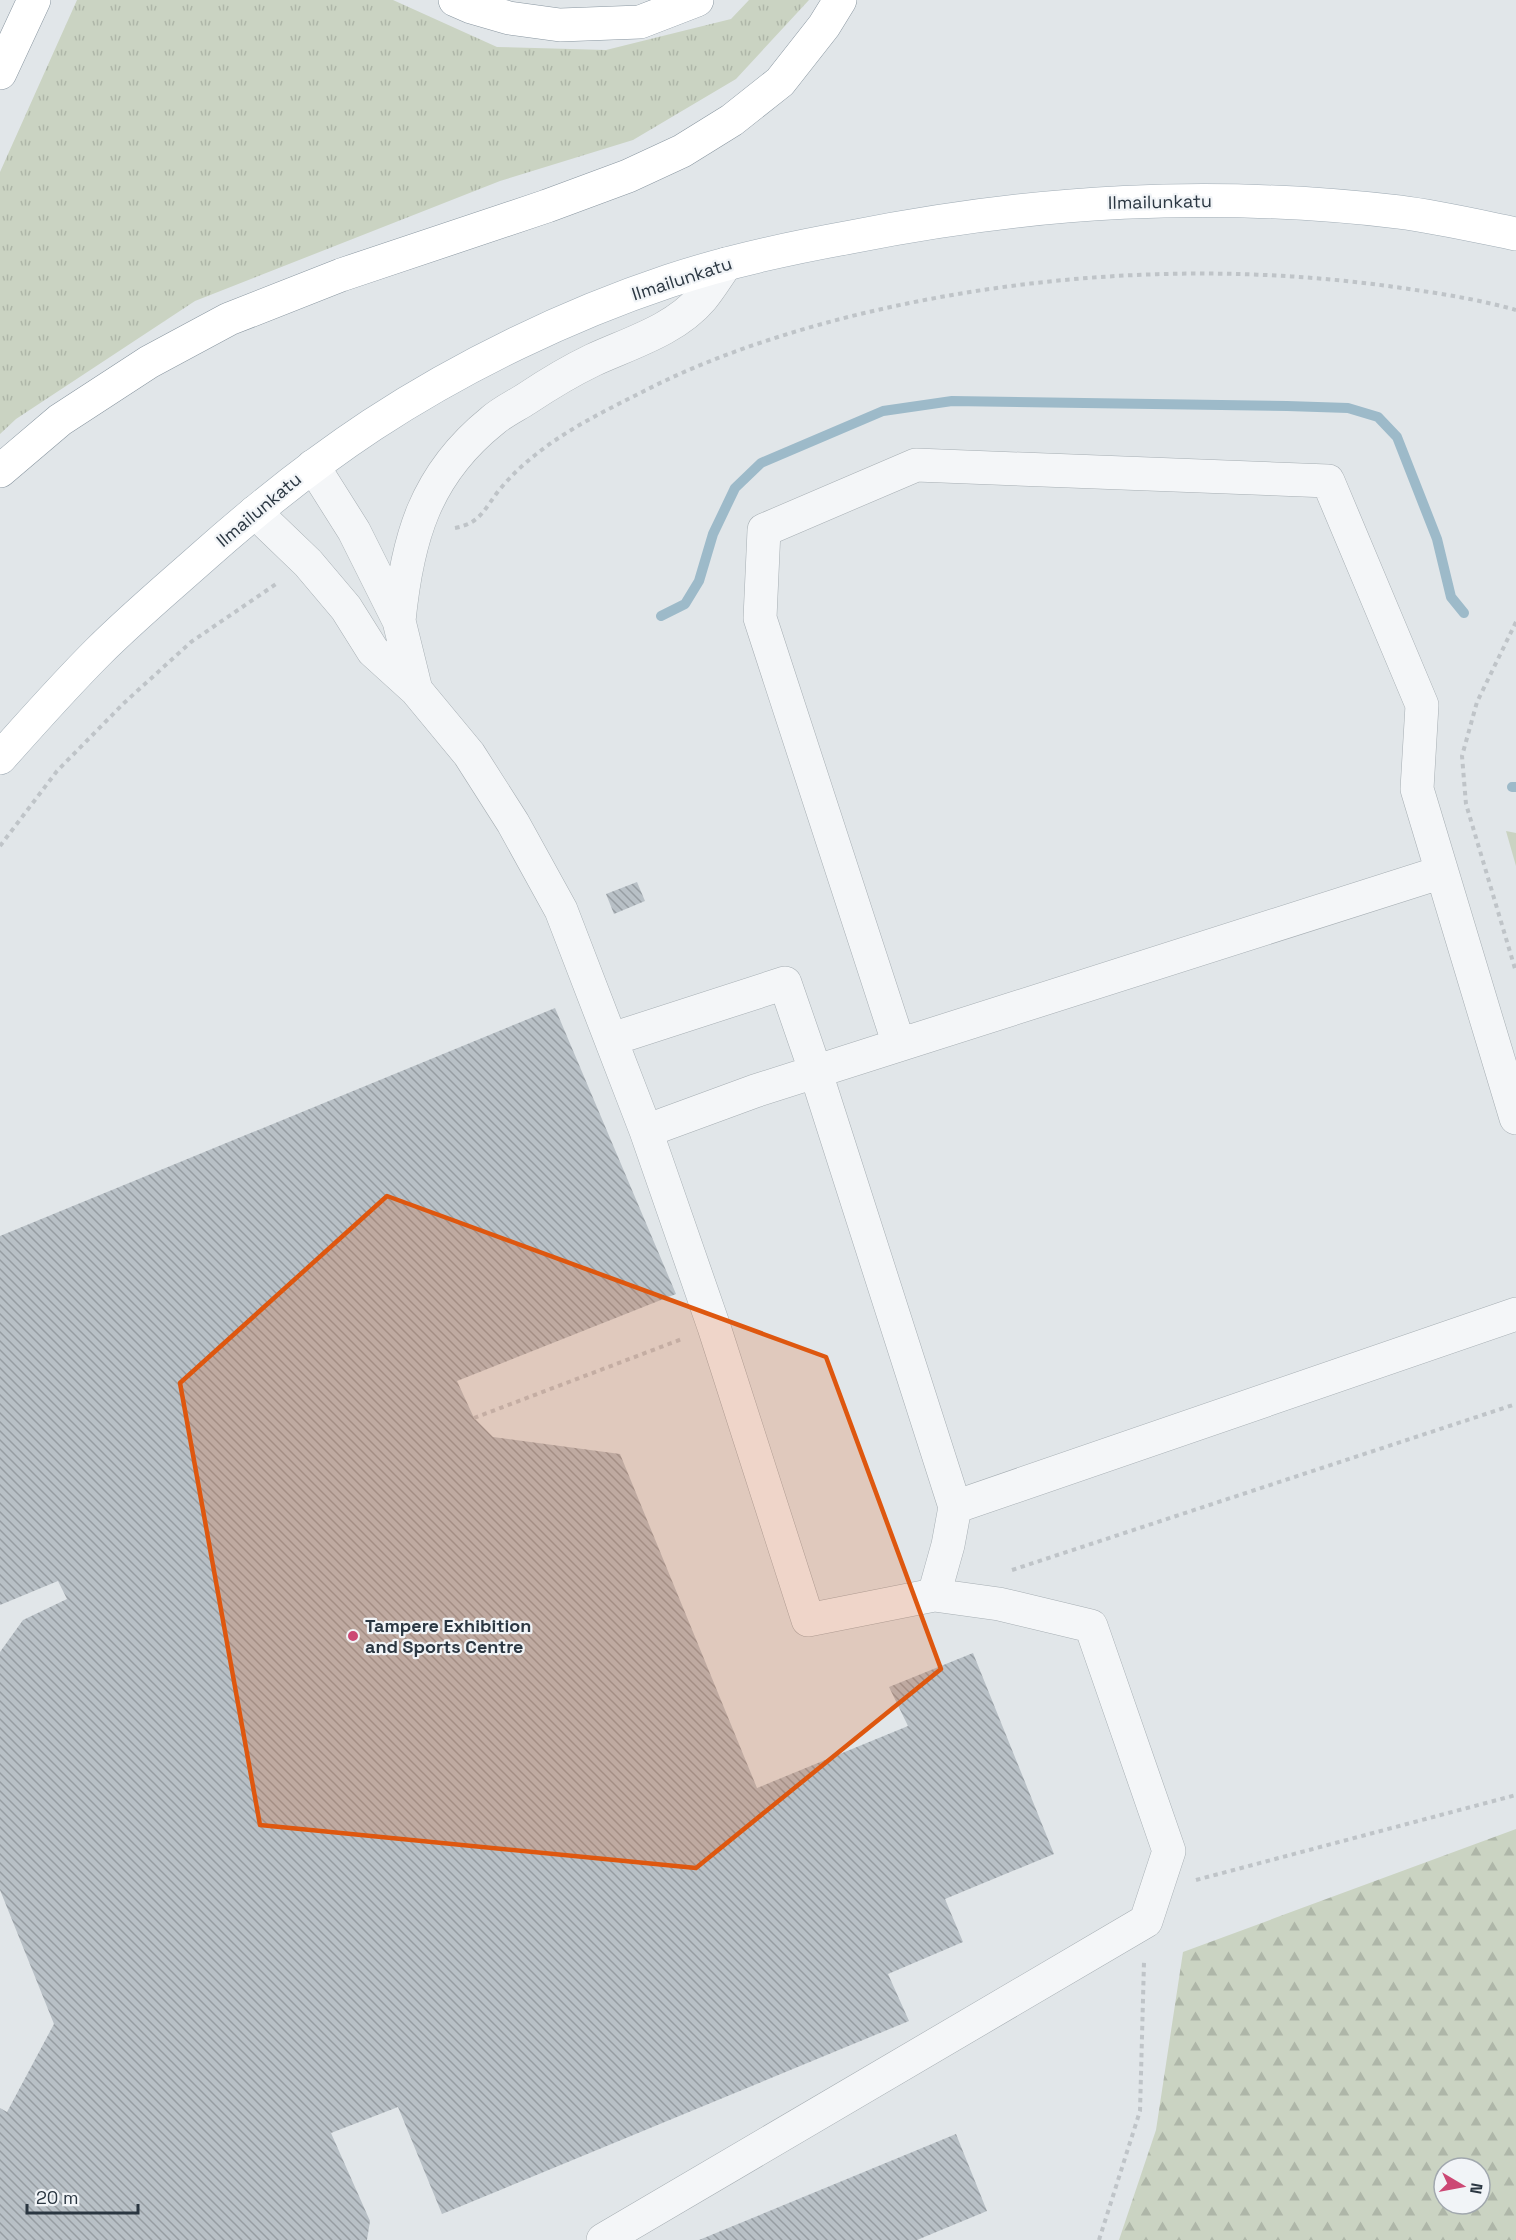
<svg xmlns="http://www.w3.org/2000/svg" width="1516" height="2240" font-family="'Space Grotesk',sans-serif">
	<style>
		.grass { fill: url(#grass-tufts) }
		.forest { fill: url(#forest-firs); fill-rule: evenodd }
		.pitch { fill: #cad3c2 }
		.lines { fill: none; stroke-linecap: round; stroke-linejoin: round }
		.stream { stroke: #9dbac9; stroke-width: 10 }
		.building { fill: url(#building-back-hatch) }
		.minor-casing { stroke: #a6aeb3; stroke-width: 34 }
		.major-casing { stroke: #a0acb5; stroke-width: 34 }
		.highway-casing { stroke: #8996a0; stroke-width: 34 }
		.path { stroke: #bfc4c8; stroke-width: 4; stroke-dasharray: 4.5 4.5; stroke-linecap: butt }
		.minor { stroke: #f4f6f8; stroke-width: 33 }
		.major { stroke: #fff; stroke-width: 33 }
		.highway { stroke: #fff; stroke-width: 33 }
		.marked { fill: #de570f; fill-opacity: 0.2; stroke: #de570f; stroke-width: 4.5; stroke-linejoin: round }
		.poi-dot { fill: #cc4874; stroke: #f1f4f7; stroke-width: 2 }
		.labels { text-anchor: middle; stroke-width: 4.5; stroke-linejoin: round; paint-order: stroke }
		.street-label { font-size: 18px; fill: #2a3641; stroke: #f1f4f7 }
		.poi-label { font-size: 18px; font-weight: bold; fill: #2a3641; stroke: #f1f4f7; text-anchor: start }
	</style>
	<defs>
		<pattern id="grass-tufts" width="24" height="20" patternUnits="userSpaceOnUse" patternTransform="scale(1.5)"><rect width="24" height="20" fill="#cad3c2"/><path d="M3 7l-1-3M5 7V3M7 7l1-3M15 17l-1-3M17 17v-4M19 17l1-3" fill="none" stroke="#aeb6a8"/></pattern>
		<pattern id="forest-firs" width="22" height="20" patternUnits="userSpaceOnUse" patternTransform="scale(1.5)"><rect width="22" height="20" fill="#cad3c2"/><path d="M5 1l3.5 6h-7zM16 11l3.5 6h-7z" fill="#aeb6a8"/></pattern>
		<pattern id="building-back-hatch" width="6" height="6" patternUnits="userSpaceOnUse" patternTransform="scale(1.5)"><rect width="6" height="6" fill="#b8c0c6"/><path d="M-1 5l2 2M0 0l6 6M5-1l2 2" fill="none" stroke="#969da2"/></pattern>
	</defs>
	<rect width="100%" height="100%" fill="#e1e6e9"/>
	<!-- grass -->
	<path class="grass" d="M 77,0 L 393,0 L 497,47 L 606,50 L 731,19 L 749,0 L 809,0 L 736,79 L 633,140 L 500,181 L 195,301 L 16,419 L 0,434 L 0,172 Z"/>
	<!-- forest -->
	<path class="forest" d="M 1516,1829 L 1516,2240 L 1119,2240 L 1156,2130 L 1183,1952 ZM 1444,2168 L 1480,2168 L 1480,2204 L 1444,2204 Z"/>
	<!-- pitch -->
	<path class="pitch" d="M 1506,831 L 1516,833 L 1516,866 Z"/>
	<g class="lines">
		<!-- stream -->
		<path class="stream" d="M 661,616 L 685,604 L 699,581 L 713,534 L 735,488 L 761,463 L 883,411 L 952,401 L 1287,406 L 1348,408 L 1378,417 L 1397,437 L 1437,539 L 1451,597 L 1464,613
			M 1512,787 L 1516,787"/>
	</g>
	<!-- building -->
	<path class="building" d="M 637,882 L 645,901 L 614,914 L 606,894 Z
		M 555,1008 L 676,1294 L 457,1381 L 474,1418 L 493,1437 L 620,1454 L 757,1788 L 908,1726 L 889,1687 L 973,1653 L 1054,1854 L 945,1899 L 963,1942 L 888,1974 L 909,2021 L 442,2214 L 398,2107 L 331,2133 L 370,2221 L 367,2240 L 0,2240 L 0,2108 L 7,2112 L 54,2024 L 0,1890 L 0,1652 L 23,1620 L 67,1599 L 58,1581 L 0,1605 L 0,1236 Z
		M 956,2134 L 987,2211 L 917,2240 L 699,2240 Z"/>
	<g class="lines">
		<defs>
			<path id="minor" d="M 313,466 L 354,531 L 399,621 L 416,690
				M 255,512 L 308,563 L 346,608 L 373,651 L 416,690 L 469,754 L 513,823 L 561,910 L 646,1131 L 714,1327 L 808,1620 L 934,1595 L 999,1604 L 1091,1626 L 1169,1851 L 1146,1921 L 603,2240
				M 399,621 C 407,539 425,475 492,421 C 502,412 515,406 526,399 C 547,385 570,371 593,360 C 630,343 675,330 702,298 C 711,287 718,275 726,264
				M 612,1039 L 785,983 L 816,1073 L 955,1507
				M 899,1045 L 1442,872
				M 646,1131 L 755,1091 L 899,1045 L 760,618 L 764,530 L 916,465 L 1328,481 L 1422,705 L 1417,789 L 1516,1118
				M 934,1595 L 948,1545 L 955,1507 L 1516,1314"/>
			<path id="major" d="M 0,758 C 32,722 64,686 98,652 C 132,618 169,587 205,555 C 258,508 313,464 372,425 C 462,366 567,315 669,281 C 728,261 790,248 851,237 C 1036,200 1211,190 1399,212 C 1438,217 1477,226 1516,234"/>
			<path id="highway" d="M 455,0 L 471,7 L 509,18 L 560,25 L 640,22 L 697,0
				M 0,73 L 34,0
				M 0,471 L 60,420 L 149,362 L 229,319 L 341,275 L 547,206 L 628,176 L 682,151 L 732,120 L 780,82 L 824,26 L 840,0"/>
		</defs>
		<!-- minor casing -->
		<use href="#minor" class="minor-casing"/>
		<!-- major casing -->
		<use href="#major" class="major-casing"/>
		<!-- highway casing -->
		<use href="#highway" class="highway-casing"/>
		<!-- path -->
		<path class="path" d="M 455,528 C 481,523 484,509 500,489 C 541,440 599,414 654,386 C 717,355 785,333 852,316 C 1026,273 1210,262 1388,286 C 1430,292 1474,298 1516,310
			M 1516,622 L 1477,702 L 1462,756 L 1466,804 L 1516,972
			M 0,846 L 57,771 L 124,703 L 191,642 L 279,582
			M 474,1418 L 682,1339
			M 1012,1570 L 1516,1404
			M 1196,1880 L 1516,1795
			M 1099,2240 L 1140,2111 L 1144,1962"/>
		<!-- minor -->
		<use href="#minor" class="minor"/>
		<!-- major -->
		<use href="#major" class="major"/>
		<!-- highway -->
		<use href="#highway" class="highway"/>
	</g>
	<!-- marked area -->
	<path class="marked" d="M 387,1196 L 826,1357 L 941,1669 L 696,1868 L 260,1825 L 180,1383 Z"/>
	<!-- markers -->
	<circle class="poi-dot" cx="353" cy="1636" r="6"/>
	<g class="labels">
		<!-- street labels -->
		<g class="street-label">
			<text transform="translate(1160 202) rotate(-1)" y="6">Ilmailunkatu</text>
			<text transform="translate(682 279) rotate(-18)" y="6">Ilmailunkatu</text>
			<text transform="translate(259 510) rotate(-40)" y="6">Ilmailunkatu</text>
		</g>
		<!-- poi labels -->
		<g class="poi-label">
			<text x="365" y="1632">Tampere Exhibition<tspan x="365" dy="21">and Sports Centre</tspan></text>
		</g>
	</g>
	<!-- north arrow -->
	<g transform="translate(1462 2186) rotate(100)"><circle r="28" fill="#f1f4f7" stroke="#a1a8ae" stroke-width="1.5"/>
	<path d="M0-4.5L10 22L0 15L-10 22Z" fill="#cc4874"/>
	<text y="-9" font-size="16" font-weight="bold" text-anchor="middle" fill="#2a3641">N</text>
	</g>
	<!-- scale -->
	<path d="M27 2204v9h111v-9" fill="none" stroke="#2a3641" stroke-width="3"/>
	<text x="36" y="2204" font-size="18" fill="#2a3641" stroke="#f1f4f7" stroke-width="4.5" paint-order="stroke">20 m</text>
</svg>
